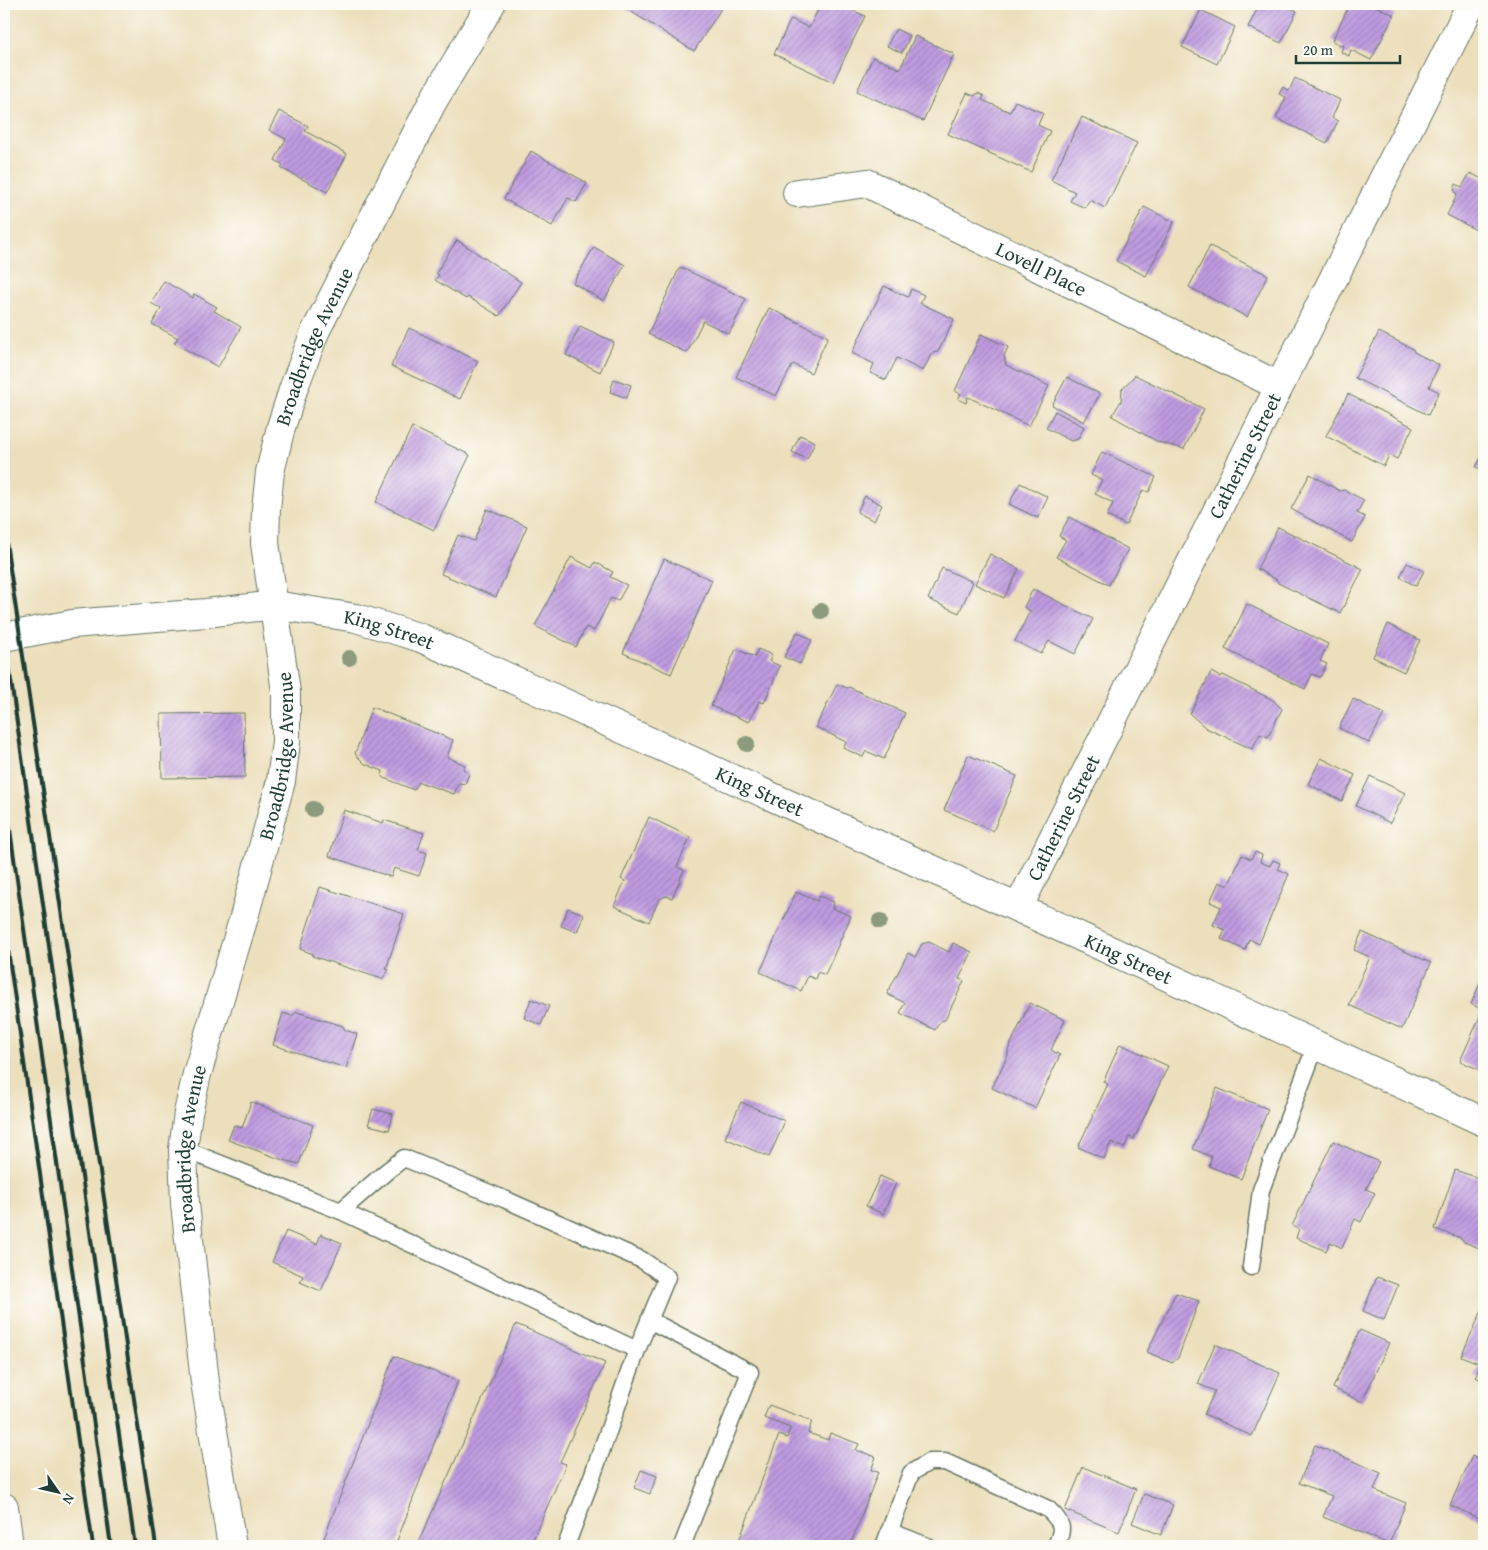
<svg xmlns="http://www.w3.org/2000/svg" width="1488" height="1550" font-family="'Gentium Book Plus',serif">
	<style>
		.building { fill: url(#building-hatch) }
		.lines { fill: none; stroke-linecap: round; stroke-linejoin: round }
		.service-casing { stroke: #677664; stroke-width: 19 }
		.minor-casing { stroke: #677664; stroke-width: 30 }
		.tertiary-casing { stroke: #677664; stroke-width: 30 }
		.service { stroke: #fff; stroke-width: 16 }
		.minor { stroke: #fff; stroke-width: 28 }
		.tertiary { stroke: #fff; stroke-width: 28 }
		.rail { stroke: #1f3d34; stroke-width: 4 }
		.tree { fill: #8c9b7d }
		.labels { text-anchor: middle; stroke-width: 4; stroke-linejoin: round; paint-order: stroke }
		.street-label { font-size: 20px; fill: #1f3d34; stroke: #fdfcf7 }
	</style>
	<defs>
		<pattern id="building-hatch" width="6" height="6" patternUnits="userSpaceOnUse" patternTransform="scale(1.25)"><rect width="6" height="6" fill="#bf9be1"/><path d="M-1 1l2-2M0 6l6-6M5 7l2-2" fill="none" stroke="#9b80b7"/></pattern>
	</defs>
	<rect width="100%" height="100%" fill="#fdfcf7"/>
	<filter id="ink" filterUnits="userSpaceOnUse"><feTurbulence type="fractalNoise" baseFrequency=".02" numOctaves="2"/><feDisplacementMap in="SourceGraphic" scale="10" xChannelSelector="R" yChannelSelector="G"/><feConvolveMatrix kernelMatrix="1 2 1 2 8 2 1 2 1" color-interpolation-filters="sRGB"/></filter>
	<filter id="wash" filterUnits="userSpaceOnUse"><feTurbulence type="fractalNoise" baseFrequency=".0096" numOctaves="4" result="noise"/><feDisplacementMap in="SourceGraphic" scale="20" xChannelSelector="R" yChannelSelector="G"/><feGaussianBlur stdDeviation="1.12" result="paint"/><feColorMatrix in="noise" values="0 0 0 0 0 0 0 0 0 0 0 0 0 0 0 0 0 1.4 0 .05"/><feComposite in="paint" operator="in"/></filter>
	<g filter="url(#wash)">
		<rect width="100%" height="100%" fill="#ecdfbc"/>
		<g id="blocks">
			<!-- building -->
			<path class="building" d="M 619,4 L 724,4 L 694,51 Z
				M 821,4 L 840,4 L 865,16 L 833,82 L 774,54 L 791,19 L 809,28 Z
				M 1260,4 L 1282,4 L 1297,11 L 1281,43 L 1248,27 Z
				M 1345,4 L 1371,4 L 1394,15 L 1371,60 L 1351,50 L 1349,56 L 1341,52 L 1343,46 L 1332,41 L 1349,6 Z
				M 1201,10 L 1235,27 L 1217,64 L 1182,47 Z
				M 896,29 L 910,36 L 902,53 L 887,46 Z
				M 915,36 L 954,54 L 923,121 L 857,91 L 873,57 L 900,69 Z
				M 1295,78 L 1340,100 L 1332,118 L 1338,121 L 1327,143 L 1276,118 L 1286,97 L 1279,94 L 1283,87 L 1289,91 Z
				M 967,93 L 974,96 L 978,93 L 984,96 L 982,100 L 1010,112 L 1015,101 L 1043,113 L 1038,125 L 1050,131 L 1031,172 L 948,134 Z
				M 279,111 L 308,126 L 305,131 L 347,154 L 327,192 L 281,168 L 283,165 L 275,160 L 286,139 L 269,130 Z
				M 1082,117 L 1137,143 L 1105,208 L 1090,200 L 1085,208 L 1070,201 L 1075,192 L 1051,180 Z
				M 531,151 L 587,183 L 576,202 L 568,198 L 552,226 L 504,199 Z
				M 1470,173 L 1484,180 L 1484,234 L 1447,215 L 1457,195 L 1454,189 L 1456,184 L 1462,187 Z
				M 1144,207 L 1174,222 L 1146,276 L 1116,261 Z
				M 457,240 L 521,282 L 499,316 L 468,297 L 466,299 L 435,280 L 439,275 L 436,273 Z
				M 1210,246 L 1268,275 L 1247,317 L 1189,287 Z
				M 594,247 L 625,265 L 604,301 L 573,283 Z
				M 680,267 L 746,299 L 729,334 L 703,321 L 687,353 L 648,334 Z
				M 164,281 L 193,298 L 194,294 L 217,307 L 214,311 L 241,327 L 218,367 L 174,343 L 178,338 L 152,324 L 161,309 L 151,303 Z
				M 884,286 L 908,297 L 911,289 L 924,295 L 920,303 L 954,319 L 938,352 L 932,353 L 923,371 L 897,358 L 886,380 L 870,373 L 874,364 L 852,353 Z
				M 769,308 L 828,337 L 811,373 L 793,364 L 776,396 L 736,377 Z
				M 580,326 L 614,342 L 600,372 L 566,355 Z
				M 409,328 L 478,361 L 460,399 L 391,366 Z
				M 1379,332 L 1413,349 L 1414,352 L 1439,365 L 1429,387 L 1439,392 L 1428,415 L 1355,378 Z
				M 981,334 L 1008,347 L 1004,356 L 1006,365 L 1049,386 L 1029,426 L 968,397 L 966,403 L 958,399 L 961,394 L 955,391 Z
				M 1135,375 L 1204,409 L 1184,449 L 1158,442 L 1112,416 L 1121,401 L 1122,389 Z
				M 1067,377 L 1100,394 L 1084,422 L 1052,405 Z
				M 614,379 L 631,385 L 627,398 L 610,392 Z
				M 1348,394 L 1413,427 L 1397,459 L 1389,455 L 1384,466 L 1326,436 Z
				M 1055,411 L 1084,427 L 1078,439 L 1071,441 L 1046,428 Z
				M 412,427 L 470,455 L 434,530 L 376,502 Z
				M 800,435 L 815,442 L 807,459 L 792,452 Z
				M 1102,452 L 1156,477 L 1149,492 L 1143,490 L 1126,525 L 1107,516 L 1113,503 L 1095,494 L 1102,480 L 1091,475 Z
				M 1484,452 L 1484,471 L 1476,467 Z
				M 1310,474 L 1340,491 L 1344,490 L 1364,500 L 1357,513 L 1365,517 L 1352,542 L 1291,509 Z
				M 1020,483 L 1048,497 L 1038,518 L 1009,504 Z
				M 865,496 L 882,505 L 874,521 L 857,512 Z
				M 487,509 L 527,526 L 496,597 L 441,574 L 458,535 L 474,541 Z
				M 1069,517 L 1128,549 L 1109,585 L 1056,557 L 1066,540 L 1059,536 Z
				M 1278,527 L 1363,569 L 1340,613 L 1278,583 L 1277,580 L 1257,569 Z
				M 990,554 L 1019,569 L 1004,598 L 975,584 Z
				M 571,557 L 592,568 L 595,562 L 613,572 L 610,577 L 627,585 L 618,601 L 611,598 L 594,631 L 586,627 L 576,647 L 535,626 Z
				M 664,559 L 712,580 L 671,674 L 623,653 Z
				M 1407,563 L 1424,571 L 1416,586 L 1400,577 Z
				M 942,568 L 973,582 L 959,613 L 928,599 Z
				M 1033,589 L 1093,619 L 1075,654 L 1049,641 L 1041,654 L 1015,641 L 1030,611 L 1024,607 Z
				M 1247,604 L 1328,644 L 1320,661 L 1327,664 L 1320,677 L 1312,674 L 1305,689 L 1225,649 Z
				M 1388,624 L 1420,640 L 1404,672 L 1373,657 Z
				M 797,632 L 812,640 L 800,664 L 784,657 Z
				M 736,649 L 755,657 L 758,649 L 772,655 L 769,661 L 780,666 L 764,703 L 759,701 L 749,722 L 711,706 Z
				M 1211,672 L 1220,677 L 1223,675 L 1273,700 L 1282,709 L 1268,737 L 1260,734 L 1252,749 L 1206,728 L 1190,714 Z
				M 837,684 L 847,688 L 849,687 L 905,713 L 884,759 L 866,751 L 863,757 L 843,748 L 846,742 L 816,727 Z
				M 1353,699 L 1384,714 L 1369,743 L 1339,728 Z
				M 372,707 L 453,740 L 447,757 L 465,765 L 463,769 L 469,774 L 465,784 L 459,783 L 454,794 L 419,782 L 414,790 L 382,777 L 383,771 L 365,764 L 355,754 Z
				M 244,713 L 245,777 L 162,778 L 161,714 Z
				M 968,755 L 1017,776 L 993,831 L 944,810 Z
				M 1321,758 L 1355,775 L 1342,801 L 1308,784 Z
				M 1370,776 L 1405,793 L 1390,823 L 1356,806 Z
				M 344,810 L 383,823 L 384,820 L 424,833 L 418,850 L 427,853 L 419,876 L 394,868 L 391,877 L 329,856 Z
				M 649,817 L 690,837 L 677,867 L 684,870 L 672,898 L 666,896 L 659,899 L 649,922 L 614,906 L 625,881 L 621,879 Z
				M 1255,852 L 1262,855 L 1260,862 L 1270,866 L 1273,860 L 1280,863 L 1278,869 L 1289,874 L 1259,944 L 1249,939 L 1245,950 L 1221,939 L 1225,930 L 1213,925 L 1221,907 L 1210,902 L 1219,882 L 1228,886 L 1242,855 L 1251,859 Z
				M 320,887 L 404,914 L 386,969 L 389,970 L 382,979 L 312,956 L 313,954 L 300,949 Z
				M 796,892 L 817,901 L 819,896 L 834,902 L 832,908 L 851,916 L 825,975 L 818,972 L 815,979 L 808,976 L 801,991 L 760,972 Z
				M 568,908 L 584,914 L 577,932 L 561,926 Z
				M 1362,932 L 1431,963 L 1402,1029 L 1349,1005 L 1370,957 L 1354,950 Z
				M 929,942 L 949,952 L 953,943 L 972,952 L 959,979 L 964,981 L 945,1020 L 940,1021 L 935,1030 L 900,1013 L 905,1003 L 887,994 L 908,953 L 915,957 L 922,944 Z
				M 1481,981 L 1484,983 L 1484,1072 L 1460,1061 L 1483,1010 L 1471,1004 Z
				M 531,999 L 549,1006 L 541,1025 L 524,1018 Z
				M 1030,1003 L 1065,1020 L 1051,1050 L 1060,1055 L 1035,1108 L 992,1088 L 1008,1055 L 1008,1050 Z
				M 297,1012 L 343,1026 L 345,1030 L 357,1034 L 346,1068 L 273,1045 L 283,1013 L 292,1016 Z
				M 1120,1044 L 1168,1066 L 1134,1139 L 1129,1137 L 1124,1148 L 1111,1142 L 1104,1159 L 1078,1147 L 1108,1084 L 1103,1082 Z
				M 1217,1088 L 1268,1109 L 1241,1179 L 1209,1166 L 1212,1157 L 1193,1149 Z
				M 251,1102 L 313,1125 L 299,1164 L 280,1159 L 228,1140 L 234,1125 L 242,1128 Z
				M 741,1102 L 785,1121 L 769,1157 L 725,1138 Z
				M 373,1109 L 393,1114 L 389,1130 L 368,1125 Z
				M 1333,1141 L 1379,1162 L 1366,1189 L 1375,1193 L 1361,1222 L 1355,1219 L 1342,1248 L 1330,1242 L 1326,1251 L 1296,1238 L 1299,1229 L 1292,1226 Z
				M 1455,1170 L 1484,1180 L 1484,1250 L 1464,1242 L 1461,1238 L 1435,1229 Z
				M 880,1176 L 896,1183 L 883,1214 L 866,1206 Z
				M 286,1231 L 317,1244 L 321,1234 L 342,1243 L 321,1291 L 300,1282 L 303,1276 L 272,1262 Z
				M 1377,1277 L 1398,1285 L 1384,1320 L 1363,1311 Z
				M 1176,1293 L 1199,1301 L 1178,1358 L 1172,1363 L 1147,1352 Z
				M 1484,1306 L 1484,1381 L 1475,1377 L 1481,1364 L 1461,1356 Z
				M 516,1324 L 605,1363 L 560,1462 L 566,1464 L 530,1546 L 417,1546 Z
				M 1360,1330 L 1389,1343 L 1362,1402 L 1333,1388 Z
				M 1215,1344 L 1280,1373 L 1252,1436 L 1204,1414 L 1215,1391 L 1198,1384 Z
				M 394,1356 L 458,1381 L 395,1546 L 321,1546 Z
				M 769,1405 L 812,1421 L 808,1433 L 828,1440 L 830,1433 L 859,1444 L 856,1450 L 876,1457 L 871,1470 L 878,1472 L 850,1546 L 737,1546 L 779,1435 L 787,1438 L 790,1428 L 764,1418 Z
				M 1315,1445 L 1381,1473 L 1374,1490 L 1406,1503 L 1389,1544 L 1323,1517 L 1332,1496 L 1299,1483 Z
				M 1472,1456 L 1484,1462 L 1484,1516 L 1482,1520 L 1450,1505 Z
				M 1083,1467 L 1136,1489 L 1119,1532 L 1065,1510 Z
				M 641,1470 L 657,1476 L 650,1494 L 634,1488 Z
				M 1144,1494 L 1173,1505 L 1161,1535 L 1132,1523 Z"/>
		</g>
	</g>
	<g filter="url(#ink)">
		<use href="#blocks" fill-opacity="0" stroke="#677664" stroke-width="1"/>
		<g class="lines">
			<defs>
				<path id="service" d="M 183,1149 L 341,1211 L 637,1350 L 593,1474 L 566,1546
					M 341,1211 L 387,1171 L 404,1158 L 504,1199 L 642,1260 L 667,1277 L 637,1350
					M 1251,1267 L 1261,1190 L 1316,1045
					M 649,1320 L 750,1372 L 682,1546
					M 889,1531 L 927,1546
					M 884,1546 L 911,1473 L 929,1462 L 945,1462 L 1048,1509 C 1063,1524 1064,1527 1056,1546"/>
				<g id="minor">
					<path id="s1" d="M 797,193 L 867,183 L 1279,386"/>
					<path id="s2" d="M 4,637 L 72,624 L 206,613 L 275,605 L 356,618 L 421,638 L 1018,908 L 1484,1122"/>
					<path id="s3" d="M 1018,908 L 1471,4"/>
					<path id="s4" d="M 232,1546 L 205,1382 L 185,1204 L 183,1149 L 188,1113 L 197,1074 L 244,917 L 281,781 L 286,742 L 286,692 L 265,543 L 266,509 L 270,472 L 281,427 L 294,387 L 315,332 L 433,101 L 491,4"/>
				</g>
				<path id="tertiary" d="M 4,1507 L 9,1546"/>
			</defs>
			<!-- service casing -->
			<use href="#service" class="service-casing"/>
			<!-- minor casing -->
			<use href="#minor" class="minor-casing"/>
			<!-- tertiary casing -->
			<use href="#tertiary" class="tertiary-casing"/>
			<!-- service -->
			<use href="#service" class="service"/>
			<!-- minor -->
			<use href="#minor" class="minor"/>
			<!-- tertiary -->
			<use href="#tertiary" class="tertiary"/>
			<!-- rail -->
			<path class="rail" d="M 4,529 L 156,1546
				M 4,632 L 135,1546
				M 4,787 L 111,1546
				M 4,922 L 93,1546"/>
		</g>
		<!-- trees -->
		<g class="tree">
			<circle cx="821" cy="611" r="8"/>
			<circle cx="349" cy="658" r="8"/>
			<circle cx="747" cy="744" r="8"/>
			<circle cx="313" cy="809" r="8"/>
			<circle cx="880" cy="921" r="8"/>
		</g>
	</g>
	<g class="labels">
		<!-- street labels -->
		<g class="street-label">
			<text dy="7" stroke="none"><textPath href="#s1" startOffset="265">Lovell Place</textPath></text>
			<text dy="7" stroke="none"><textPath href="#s4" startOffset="1226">Broadbridge Avenue</textPath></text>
			<text dy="7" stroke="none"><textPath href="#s3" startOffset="506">Catherine Street</textPath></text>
			<text dy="7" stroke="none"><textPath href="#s2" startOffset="390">King Street</textPath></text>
			<text dy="7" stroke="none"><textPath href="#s4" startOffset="806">Broadbridge Avenue</textPath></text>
			<text dy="7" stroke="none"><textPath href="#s2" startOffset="795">King Street</textPath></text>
			<text dy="7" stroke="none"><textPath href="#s3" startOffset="101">Catherine Street</textPath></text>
			<text dy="7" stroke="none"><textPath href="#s2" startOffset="1200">King Street</textPath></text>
			<text dy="7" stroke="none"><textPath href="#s4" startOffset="401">Broadbridge Avenue</textPath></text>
		</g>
	</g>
	<!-- margin -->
	<rect width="1488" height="1550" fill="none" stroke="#fdfcf7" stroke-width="20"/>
	<!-- north arrow -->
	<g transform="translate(58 1492) rotate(124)" stroke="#fdfcf7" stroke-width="4" paint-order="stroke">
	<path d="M0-4L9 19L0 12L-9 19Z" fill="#1f3d34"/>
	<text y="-8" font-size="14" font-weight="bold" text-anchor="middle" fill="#1f3d34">N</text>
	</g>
	<!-- scale -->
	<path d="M1296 55v8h104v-8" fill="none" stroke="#1f3d34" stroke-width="2.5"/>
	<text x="1303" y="55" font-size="15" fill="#1f3d34" stroke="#fdfcf7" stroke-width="4" paint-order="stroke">20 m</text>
</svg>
